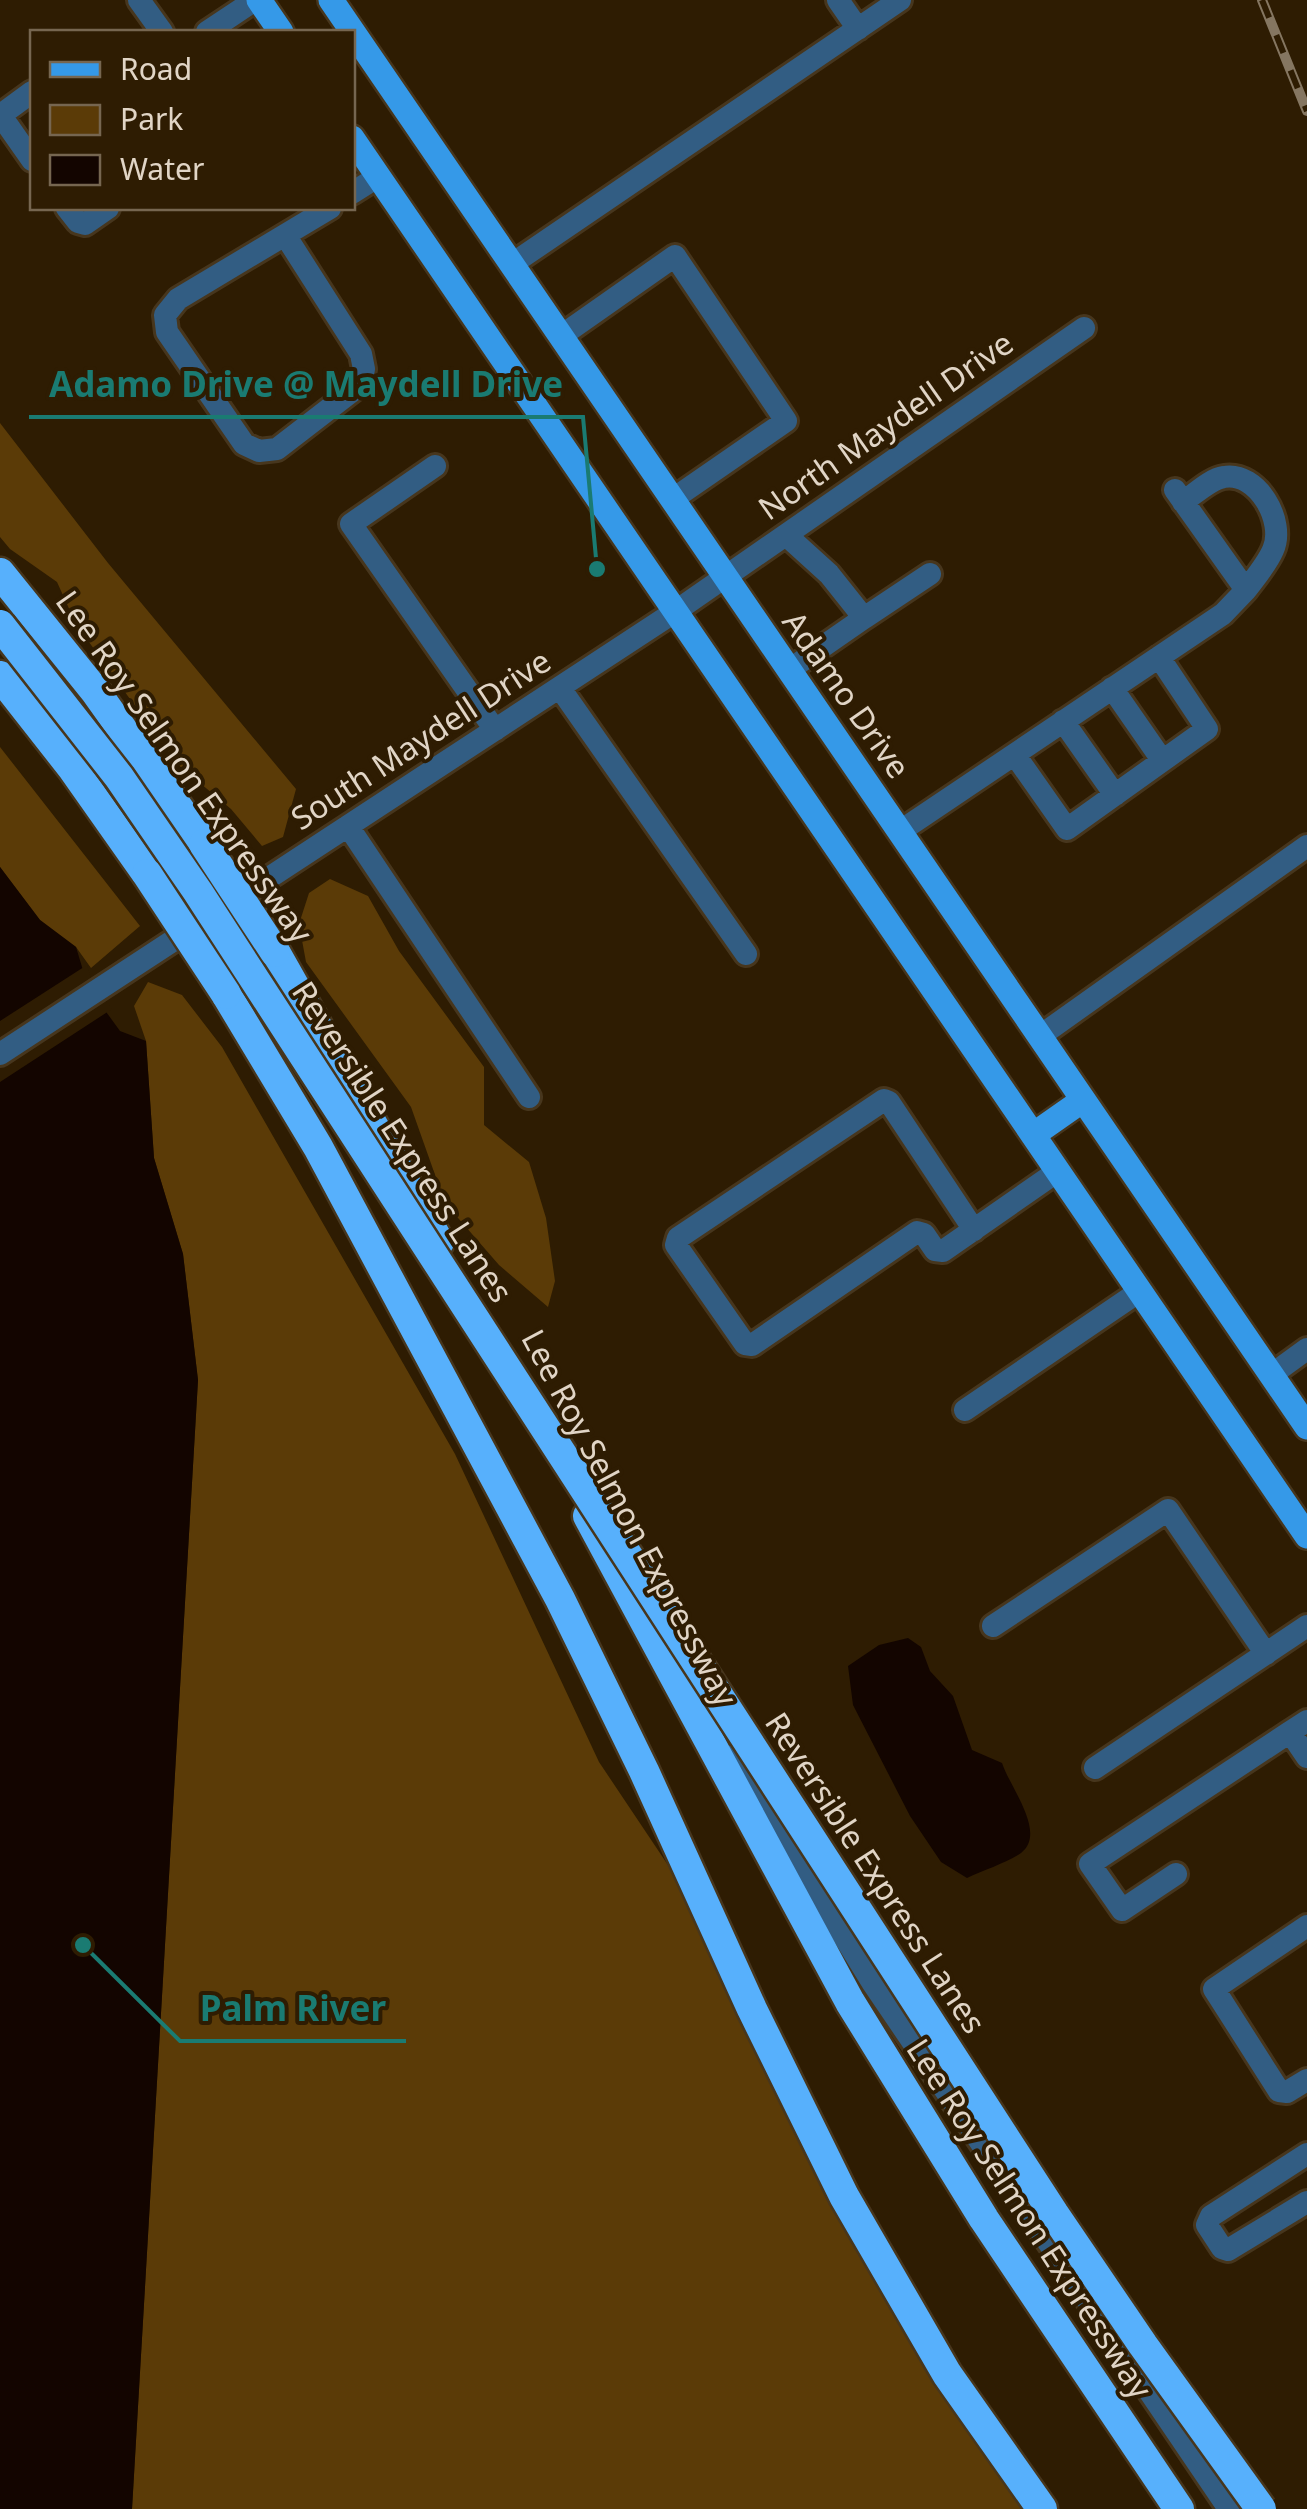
<svg xmlns="http://www.w3.org/2000/svg" width="1307" height="2509" font-family="'Noto Sans',sans-serif">
	<style>
		.green { fill: #5b3b07 }
		.water { fill: #130500 }
		.pier { fill: #2e1c02 }
		.lines { fill: none; stroke-linecap: round; stroke-linejoin: round }
		.minor-casing { stroke: #47361d; stroke-width: 28 }
		.major-casing { stroke: #47361d; stroke-width: 30 }
		.highway-casing { stroke: #47361d; stroke-width: 35 }
		.minor { stroke: #325d83; stroke-width: 22 }
		.major { stroke: #3599e8; stroke-width: 25 }
		.highway { stroke: #57b0fc; stroke-width: 30 }
		.rail-casing { stroke: #857661; stroke-width: 10 }
		.rail { stroke: #2e1c02; stroke-width: 6; stroke-dasharray: 19; stroke-linecap: butt }
		.highway-bridge-casing { stroke: #47361d; stroke-width: 35; stroke-linecap: butt }
		.highway-bridge { stroke: #57b0fc; stroke-width: 30 }
		.labels { text-anchor: middle; stroke-width: 8; stroke-linejoin: round; paint-order: stroke }
		.street-label { font-size: 32px; fill: #e1d5c6; stroke: #2e1c02 }
		.leader { fill: none; stroke: #1a7b72; stroke-width: 4 }
		.callout-dot { fill: #1a7b72; stroke: #2e1c02; stroke-width: 4 }
		.callout-label { font-size: 35px; text-anchor: middle; font-weight: bold; fill: #1a7b72; stroke: #2e1c02; stroke-width: 8; stroke-linejoin: round; paint-order: stroke }
	</style>
	<rect width="100%" height="100%" fill="#2e1c02"/>
	<!-- green -->
	<path class="green" d="M 0,423 L 108,563 L 296,789 L 283,837 L 262,846 L 231,809 L 176,763 L 76,624 L 57,582 L 10,549 L 0,537 Z
		M 0,747 L 140,926 L 91,968 L 76,947 L 40,920 L 0,867 Z
		M 330,879 L 368,896 L 399,951 L 484,1067 L 484,1125 L 529,1162 L 546,1218 L 555,1281 L 548,1307 L 499,1265 L 445,1203 L 411,1107 L 306,962 L 299,924 L 309,893 Z
		M 148,982 L 182,995 L 222,1047 L 455,1454 L 599,1762 L 678,1880 L 957,2361 L 1055,2509 L 132,2509 L 198,1380 L 183,1254 L 154,1158 L 146,1041 L 134,1006 Z"/>
	<!-- water -->
	<path class="water" d="M 0,867 L 40,920 L 76,947 L 88,987 L 120,1031 L 146,1041 L 154,1158 L 183,1254 L 198,1380 L 132,2509 L 0,2509 Z
		M 908,1638 L 921,1647 L 930,1671 L 953,1696 L 972,1750 L 1002,1763 C 1010,1788 1050,1836 1018,1855 C 1003,1864 984,1870 967,1878 L 941,1862 L 910,1816 L 853,1705 L 848,1666 L 879,1645 Z"/>
	<!-- pier -->
	<path class="pier" d="M 87,965 L 92,982 L 112,1009 L 0,1082 L 0,1021 Z"/>
	<g class="lines">
		<defs>
			<path id="minor" d="M 139,0 L 162,32
				M 838,0 L 858,29
				M 207,32 L 255,0
				M 32,92 L 6,111 L 4,120 L 32,160
				M 352,193 L 379,176
				M 67,208 L 78,222 L 85,224 L 108,208
				M 285,235 L 361,354 L 364,369 L 360,385 L 277,449 L 259,451 L 244,444 L 167,332 L 165,315 L 178,299 L 330,208
				M 512,264 L 900,0
				M 561,336 L 675,256 L 786,421 L 673,499
				M 435,466 L 351,524 L 495,730
				M 1183,502 C 1195,494 1210,479 1224,477 C 1257,471 1286,521 1273,550 C 1267,564 1255,578 1246,590
				M 786,535 L 829,574 L 864,618 L 789,670
				M 864,618 L 930,574
				M 560,688 L 746,954
				M 1112,688 L 1162,760
				M 1063,721 L 1115,795
				M 1015,755 L 1067,829 L 1207,729 L 1159,657
				M 348,826 L 529,1097
				M 902,830 L 1223,614 L 1246,590 L 1175,490
				M 1040,1036 L 1307,846
				M 0,1054 L 676,611 L 1084,328
				M 974,1230 L 889,1102 L 884,1100 L 678,1238 L 676,1245 L 745,1344 L 752,1345 L 917,1232 L 924,1234 L 935,1250 L 943,1251 L 1058,1171
				M 1271,1375 L 1307,1349
				M 965,1410 L 1140,1291
				M 993,1626 L 1168,1510 L 1266,1654
				M 1307,1721 L 1290,1732 L 1307,1757
				M 733,1756 L 872,1982 L 1229,2509
				M 1095,1768 L 1307,1626
				M 1176,1874 L 1122,1910 L 1090,1864 L 1290,1732
				M 1307,1926 L 1214,1989 L 1279,2091 L 1287,2092 L 1307,2080
				M 1307,2154 L 1211,2216 L 1207,2225 L 1222,2248 L 1228,2250 L 1307,2202"/>
			<path id="major" d="M 259,0 L 281,32
				M 331,0 L 1307,1427
				M 352,138 L 1307,1536
				M 1033,1135 L 1083,1100"/>
			<path id="highway" d="M 0,573 L 95,691 L 204,844
				M 0,676 L 73,769 L 147,874
				M 275,952 L 439,1242
				M 226,994 L 318,1147 L 560,1599 L 644,1771 L 752,2009 L 844,2196 L 947,2374 L 1042,2509
				M 588,1516 L 850,2002 L 984,2219 L 1179,2509"/>
		</defs>
		<!-- minor casing -->
		<use href="#minor" class="minor-casing"/>
		<!-- major casing -->
		<use href="#major" class="major-casing"/>
		<!-- highway casing -->
		<use href="#highway" class="highway-casing"/>
		<!-- minor -->
		<use href="#minor" class="minor"/>
		<!-- major -->
		<use href="#major" class="major"/>
		<!-- highway -->
		<use href="#highway" class="highway"/>
		<defs>
			<path id="rail" d="M 1262,0 L 1307,111"/>
		</defs>
		<!-- rail casing -->
		<use href="#rail" class="rail-casing"/>
		<!-- rail -->
		<use href="#rail" class="rail"/>
		<defs>
			<path id="highway-bridge" d="M 0,625 L 119,777 L 198,892 L 1054,2214 L 1143,2345 L 1261,2509
				M 204,844 L 275,952
				M 147,874 L 226,994"/>
		</defs>
		<!-- highway-bridge casing -->
		<use href="#highway-bridge" class="highway-bridge-casing"/>
		<!-- highway-bridge -->
		<use href="#highway-bridge" class="highway-bridge"/>
	</g>
	<g class="labels">
		<!-- street labels -->
		<g class="street-label">
			<text transform="translate(886 426) rotate(-35)" y="11">North Maydell Drive</text>
			<text transform="translate(846 695) rotate(55)" y="11">Adamo Drive</text>
			<text transform="translate(421 740) rotate(-33)" y="11">South Maydell Drive</text>
			<text transform="translate(184 767) rotate(55)" y="11">Lee Roy Selmon Expressway</text>
			<text transform="translate(402 1142) rotate(57)" y="11">Reversible Express Lanes</text>
			<text transform="translate(629 1518) rotate(62)" y="11">Lee Roy Selmon Expressway</text>
			<text transform="translate(875 1873) rotate(57)" y="11">Reversible Express Lanes</text>
			<text transform="translate(1029 2219) rotate(57)" y="11">Lee Roy Selmon Expressway</text>
		</g>
	</g>
	<!-- callouts -->
	<path class="leader" d="M597 569L583 417H29M83 1945L180 2041H406"/>
	<g class="callout-dot">
		<circle cx="597" cy="569" r="10"/>
		<circle cx="83" cy="1945" r="10"/>
	</g>
	<g class="callout-label">
		<text x="306" y="397">Adamo Drive @ Maydell Drive</text>
		<text x="293" y="2021">Palm River</text>
	</g>
	<!-- legend -->
	<rect x="30" y="30" width="325" height="180" fill="#2e1c02" stroke="#766650" stroke-width="2.5"/>
	<rect x="50" y="62" width="50" height="15" fill="#3599e8" stroke="#766650" stroke-width="2.5"/>
	<text x="120" y="80" font-size="30" fill="#e1d5c6">Road</text>
	<rect x="50" y="105" width="50" height="30" fill="#5b3b07" stroke="#766650" stroke-width="2.5"/>
	<text x="120" y="130" font-size="30" fill="#e1d5c6">Park</text>
	<rect x="50" y="155" width="50" height="30" fill="#130500" stroke="#766650" stroke-width="2.5"/>
	<text x="120" y="180" font-size="30" fill="#e1d5c6">Water</text>
</svg>
